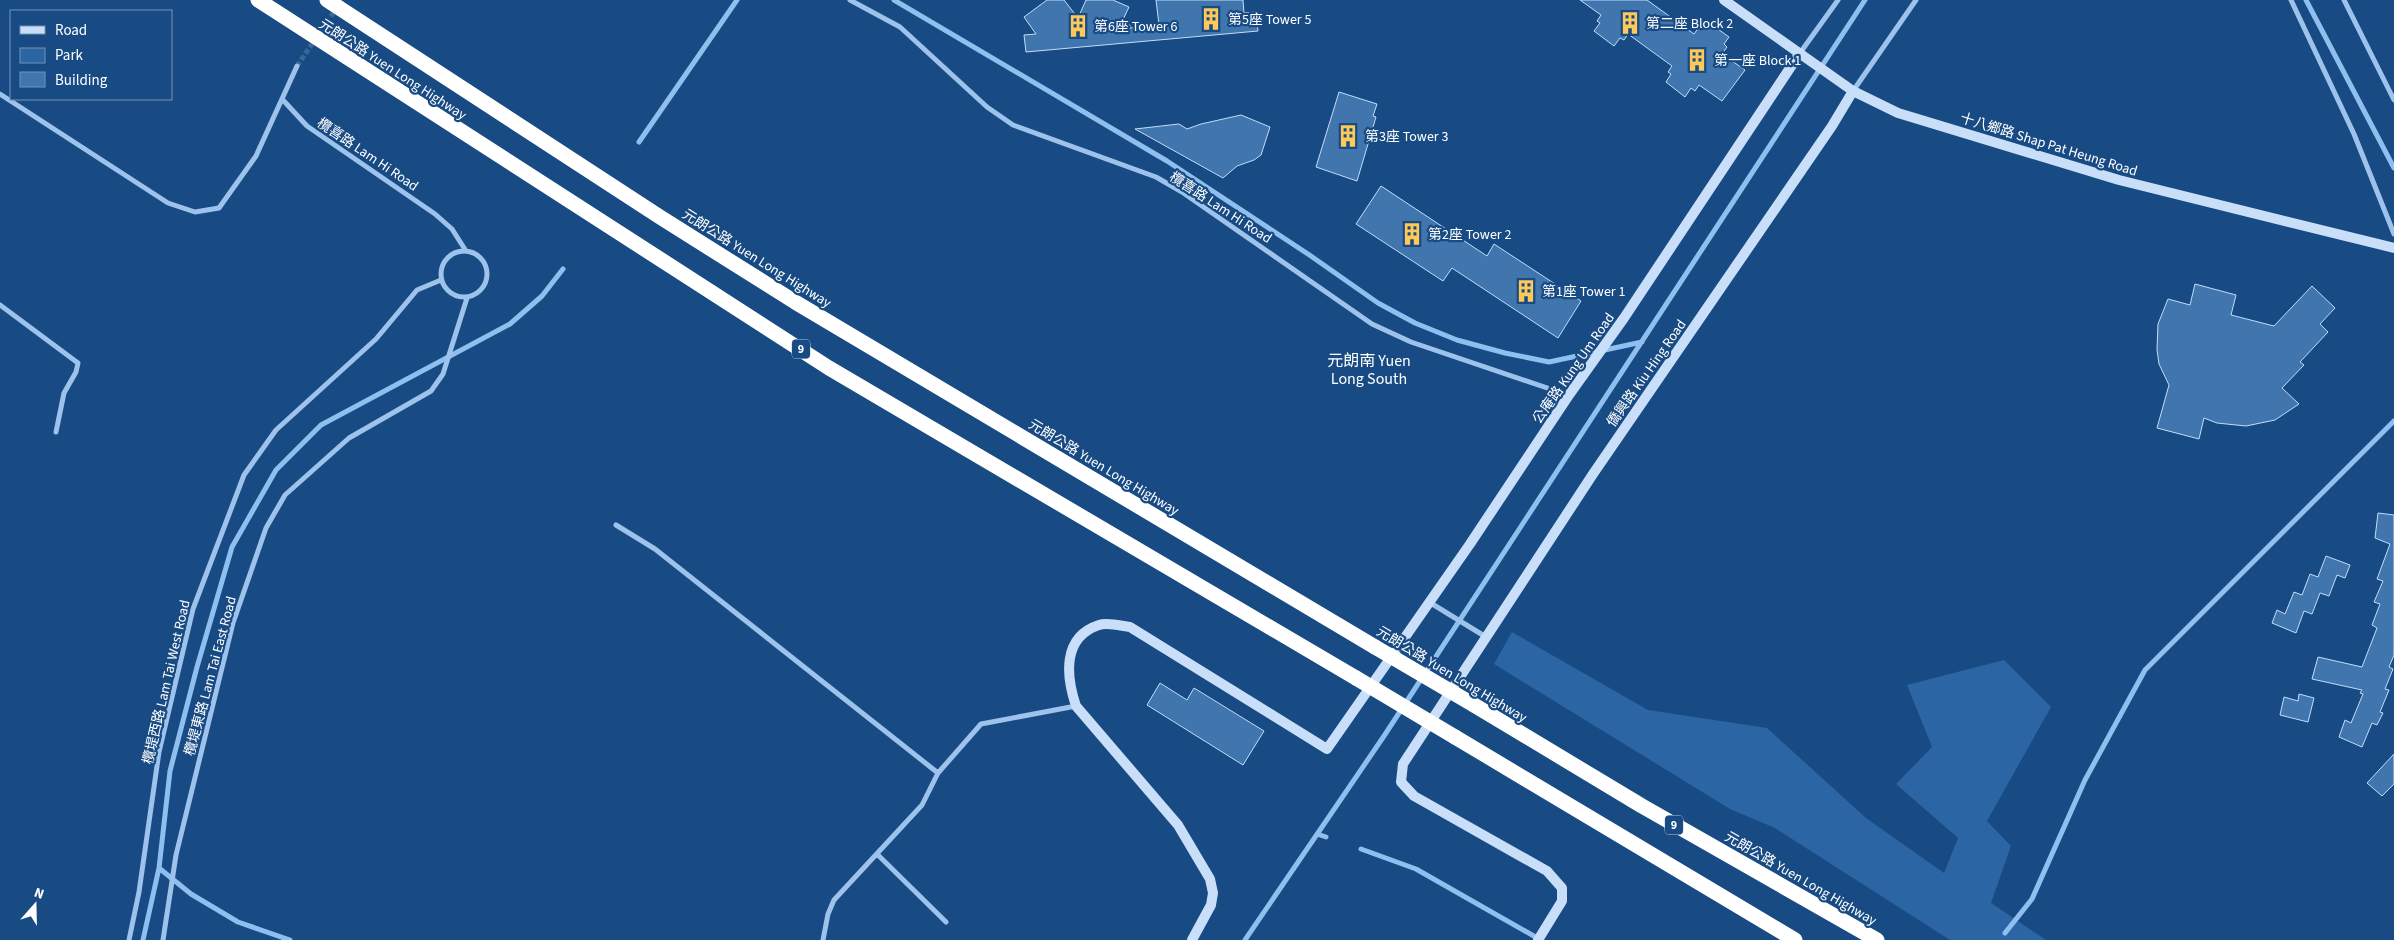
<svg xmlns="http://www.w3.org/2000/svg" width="2394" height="940" font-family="'Source Sans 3','Noto Sans TC',sans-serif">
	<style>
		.green { fill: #2b65a3 }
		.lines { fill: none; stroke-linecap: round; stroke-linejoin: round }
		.stream { stroke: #8fbfef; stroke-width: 5 }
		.building { fill: #4175ad; stroke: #c2ddf9 }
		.street-tunnel { stroke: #3b6696; stroke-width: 5; stroke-dasharray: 5 2.5; stroke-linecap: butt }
		.street { stroke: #9dc3ec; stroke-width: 5 }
		.secondary { stroke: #c9dff9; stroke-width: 10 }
		.highway { stroke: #fff; stroke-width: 15 }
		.highway-bridge { stroke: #fff; stroke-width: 15 }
		.labels { text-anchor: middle; stroke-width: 4.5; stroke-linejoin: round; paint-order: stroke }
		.shield { fill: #184b84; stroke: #bac9da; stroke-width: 1 }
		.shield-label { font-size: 12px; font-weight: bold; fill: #fff }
		.poi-label { font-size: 14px; fill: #fff; stroke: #184b84; text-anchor: start }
		.street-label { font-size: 14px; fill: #fff; stroke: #184b84 }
		.quarter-label { font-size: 16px; fill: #fff; stroke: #184b84 }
	</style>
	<rect width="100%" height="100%" fill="#184b84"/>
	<!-- green -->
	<path class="green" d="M 1512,632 L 1648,710 L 1767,728 L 1866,818 L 1944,873 L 1958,838 L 1896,784 L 1932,747 L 1907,685 L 2004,660 L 2051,707 L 1987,821 L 2011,846 L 1991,903 L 2046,940 L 1950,940 L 1775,828 L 1730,809 L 1494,664 Z"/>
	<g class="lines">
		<!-- stream -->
		<path class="stream" d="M 894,0 L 1167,161 L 1308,254 L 1378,303 L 1415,323 L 1457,340 L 1505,353 L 1549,362 L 1642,342
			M 2306,0 L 2394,168
			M 639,142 L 737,0
			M 1317,834 L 1326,837
			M 1361,849 L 1416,869 L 1539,939
			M 159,868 L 191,894 L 238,922 L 290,940
			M 2005,933 L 2032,899 L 2085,780 L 2145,670 L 2394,421
			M 143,940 L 159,868 L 170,771 L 197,667 L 232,547 L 276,470 L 321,425 L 510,324 L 542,296 L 563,269
			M 1245,940 L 1384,736 L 1865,0"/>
	</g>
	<!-- building -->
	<path class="building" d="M 1047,0 L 1064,0 L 1078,18 L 1086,0 L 1113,0 L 1129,7 L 1120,26 L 1130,25 L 1130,28 L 1159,25 L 1156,0 L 1243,0 L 1244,13 L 1256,12 L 1258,31 L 1026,52 L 1024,35 L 1036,34 L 1024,17 Z
		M 1580,0 L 1647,0 L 1694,34 L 1699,27 L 1703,29 L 1708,22 L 1729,37 L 1724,44 L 1727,47 L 1722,54 L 1745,70 L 1722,101 L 1699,85 L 1695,91 L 1691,88 L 1685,97 L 1666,82 L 1671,74 L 1668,72 L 1672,66 L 1628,34 L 1624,40 L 1620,38 L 1614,46 L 1594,31 L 1600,23 L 1597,21 L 1601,15 Z
		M 1339,92 L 1377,104 L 1373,116 L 1376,117 L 1357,181 L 1316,167 Z
		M 1241,115 L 1270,127 L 1261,155 L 1254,160 L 1237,166 L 1223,178 L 1135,129 L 1179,124 L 1187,129 L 1201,124 Z
		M 1381,186 L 1487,256 L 1494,244 L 1581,301 L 1558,338 L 1452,268 L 1443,281 L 1356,224 Z
		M 2195,284 L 2236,295 L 2231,315 L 2274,326 L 2312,286 L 2335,308 L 2320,324 L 2328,332 L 2300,362 L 2304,365 L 2282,388 L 2299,404 L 2275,420 L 2246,426 L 2217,423 L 2204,418 L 2199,439 L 2157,428 L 2169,385 L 2159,364 L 2157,350 L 2158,324 L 2168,299 L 2190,305 Z
		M 2378,513 L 2394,515 L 2394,655 L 2389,667 L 2393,669 L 2385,689 L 2389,690 L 2380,712 L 2383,713 L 2377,725 L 2372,723 L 2362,747 L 2339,737 L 2345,720 L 2351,723 L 2363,694 L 2360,693 L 2362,690 L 2312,679 L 2318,657 L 2362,667 L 2377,628 L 2372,625 L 2380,604 L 2374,602 L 2383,581 L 2377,579 L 2390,544 L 2375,538 Z
		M 2326,556 L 2350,565 L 2345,578 L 2337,575 L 2329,596 L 2320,593 L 2312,614 L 2304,611 L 2296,633 L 2272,623 L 2277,610 L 2285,614 L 2294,592 L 2302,595 L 2310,574 L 2318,577 Z
		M 1160,683 L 1187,700 L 1194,688 L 1264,731 L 1243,765 L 1147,705 Z
		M 2299,694 L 2314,698 L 2308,722 L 2280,715 L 2284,697 L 2298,701 Z
		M 2394,754 L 2394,784 L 2382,796 L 2367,783 Z"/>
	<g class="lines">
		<!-- street-tunnel -->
		<path class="street-tunnel" d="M 297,66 L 342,0"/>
		<!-- street -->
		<path class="street" d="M 850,0 L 900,27 L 987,107 L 1013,125 L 1156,177 L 1182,192 L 1372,324 L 1411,342 L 1568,395
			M 2291,0 L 2354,134 L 2394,234
			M 2344,0 L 2394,100
			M 1800,53 L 1838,0
			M 1853,91 L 1916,0
			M 0,94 L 168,203 L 195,212 L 219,208 L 256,156 L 297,66
			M 282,99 L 307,126 L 435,214 L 452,229 L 466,251
			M441 274a23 23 0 1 1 46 0a23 23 0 1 1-46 0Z
			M 0,305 L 78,363 L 76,372 L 64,393 L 56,432
			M 616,525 L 655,549 L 938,773
			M 1429,602 L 1486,637
			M 878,855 L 946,922
			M 129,940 L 139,892 L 159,752 L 193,609 L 244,475 L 276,430 L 376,339 L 417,290 L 441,280
			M 163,940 L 176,855 L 233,623 L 266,528 L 285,495 L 349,438 L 431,391 L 443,374 L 467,298
			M 823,940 L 828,914 L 834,900 L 922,805 L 938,773 L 981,724 L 1076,706"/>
		<!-- secondary -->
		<path class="secondary" d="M 1724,0 L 1853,91 L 1898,113 L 2119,180 L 2394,248
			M 1192,940 L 1211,905 L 1213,893 L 1210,879 L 1178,825 L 1076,706 C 1066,676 1062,637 1099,625 C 1108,622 1121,626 1130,627 L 1327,749 L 1470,544 L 1569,395 L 1624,318 L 1800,53
			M 1538,940 L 1562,901 L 1562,888 L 1547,871 L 1414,796 L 1401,782 L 1403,764 L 1593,474 L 1832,126 L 1853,91"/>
		<!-- highway -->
		<path class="highway" d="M 258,0 L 829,368 L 1356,678
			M 327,0 L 660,217 L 795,302 L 1375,647
			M 1474,705 L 1642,806 L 1877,940
			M 1455,737 L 1795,940"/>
		<!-- highway-bridge -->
		<path class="highway-bridge" d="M 1375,647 L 1474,705
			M 1356,678 L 1455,737"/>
	</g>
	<!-- icons -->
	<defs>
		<symbol id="building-bare" viewBox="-9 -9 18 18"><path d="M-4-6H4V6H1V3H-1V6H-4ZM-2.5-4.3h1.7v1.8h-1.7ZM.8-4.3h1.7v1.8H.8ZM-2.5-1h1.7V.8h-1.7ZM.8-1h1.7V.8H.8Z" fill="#ffc958" stroke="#184b84" stroke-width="2.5" paint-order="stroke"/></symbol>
	</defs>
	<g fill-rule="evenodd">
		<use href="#building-bare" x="1195" y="3" width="32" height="32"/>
		<use href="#building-bare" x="1614" y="7" width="32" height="32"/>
		<use href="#building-bare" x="1062" y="10" width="32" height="32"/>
		<use href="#building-bare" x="1681" y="44" width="32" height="32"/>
		<use href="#building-bare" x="1332" y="120" width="32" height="32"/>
		<use href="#building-bare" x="1396" y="218" width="32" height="32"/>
		<use href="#building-bare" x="1510" y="275" width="32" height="32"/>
	</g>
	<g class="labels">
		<!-- shield labels -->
		<g class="shield">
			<rect x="792" y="339.5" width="18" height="19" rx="4"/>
			<rect x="1665" y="815.5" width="18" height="19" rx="4"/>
		</g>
		<g class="shield-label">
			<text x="801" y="353">9</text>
			<text x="1674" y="829">9</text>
		</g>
		<!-- poi labels -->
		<g class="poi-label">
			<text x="1228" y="24">第5座 Tower 5</text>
			<text x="1646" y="28">第二座 Block 2</text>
			<text x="1094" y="31">第6座 Tower 6</text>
			<text x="1714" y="65">第一座 Block 1</text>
			<text x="1365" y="141">第3座 Tower 3</text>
			<text x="1428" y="239">第2座 Tower 2</text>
			<text x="1542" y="296">第1座 Tower 1</text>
		</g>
		<!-- street labels -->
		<g class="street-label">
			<text transform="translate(393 69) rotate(33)" y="5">元朗公路 Yuen Long Highway</text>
			<text transform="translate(2049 144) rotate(17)" y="5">十八鄉路 Shap Pat Heung Road</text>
			<text transform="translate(368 154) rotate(34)" y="5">欖喜路 Lam Hi Road</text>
			<text transform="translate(1221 207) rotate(33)" y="5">欖喜路 Lam Hi Road</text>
			<text transform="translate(757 258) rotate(32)" y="5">元朗公路 Yuen Long Highway</text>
			<text transform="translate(1573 368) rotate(-55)" y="5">公庵路 Kung Um Road</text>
			<text transform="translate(1646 373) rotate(-55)" y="5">僑興路 Kiu Hing Road</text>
			<text transform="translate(1104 467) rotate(31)" y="5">元朗公路 Yuen Long Highway</text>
			<text transform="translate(1452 674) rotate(31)" y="5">元朗公路 Yuen Long Highway</text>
			<text transform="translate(210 676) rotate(-75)" y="5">欖堤東路 Lam Tai East Road</text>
			<text transform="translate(166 682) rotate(-77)" y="5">欖堤西路 Lam Tai West Road</text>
			<text transform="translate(1801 878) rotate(30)" y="5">元朗公路 Yuen Long Highway</text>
		</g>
		<!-- quarter labels -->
		<g class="quarter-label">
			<text x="1369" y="366">元朗南 Yuen<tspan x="1369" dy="18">Long South</tspan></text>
		</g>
	</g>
	<!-- legend -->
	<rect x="10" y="10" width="162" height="90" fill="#184b84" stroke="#7493b5"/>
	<rect x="20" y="26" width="25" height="8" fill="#c9dff9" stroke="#7493b5"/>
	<text x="55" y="35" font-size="15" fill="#ffffff">Road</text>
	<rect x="20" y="48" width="25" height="15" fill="#2b65a3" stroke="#7493b5"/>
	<text x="55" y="60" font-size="15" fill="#ffffff">Park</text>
	<rect x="20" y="72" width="25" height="15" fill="#4175ad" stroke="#7493b5"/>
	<text x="55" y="85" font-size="15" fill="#ffffff">Building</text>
	<!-- north arrow -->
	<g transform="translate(35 905) rotate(20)" stroke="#184b84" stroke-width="4" paint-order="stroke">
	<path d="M0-4L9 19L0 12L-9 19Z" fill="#ffffff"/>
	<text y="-8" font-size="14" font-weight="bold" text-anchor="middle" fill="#ffffff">N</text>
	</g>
</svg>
